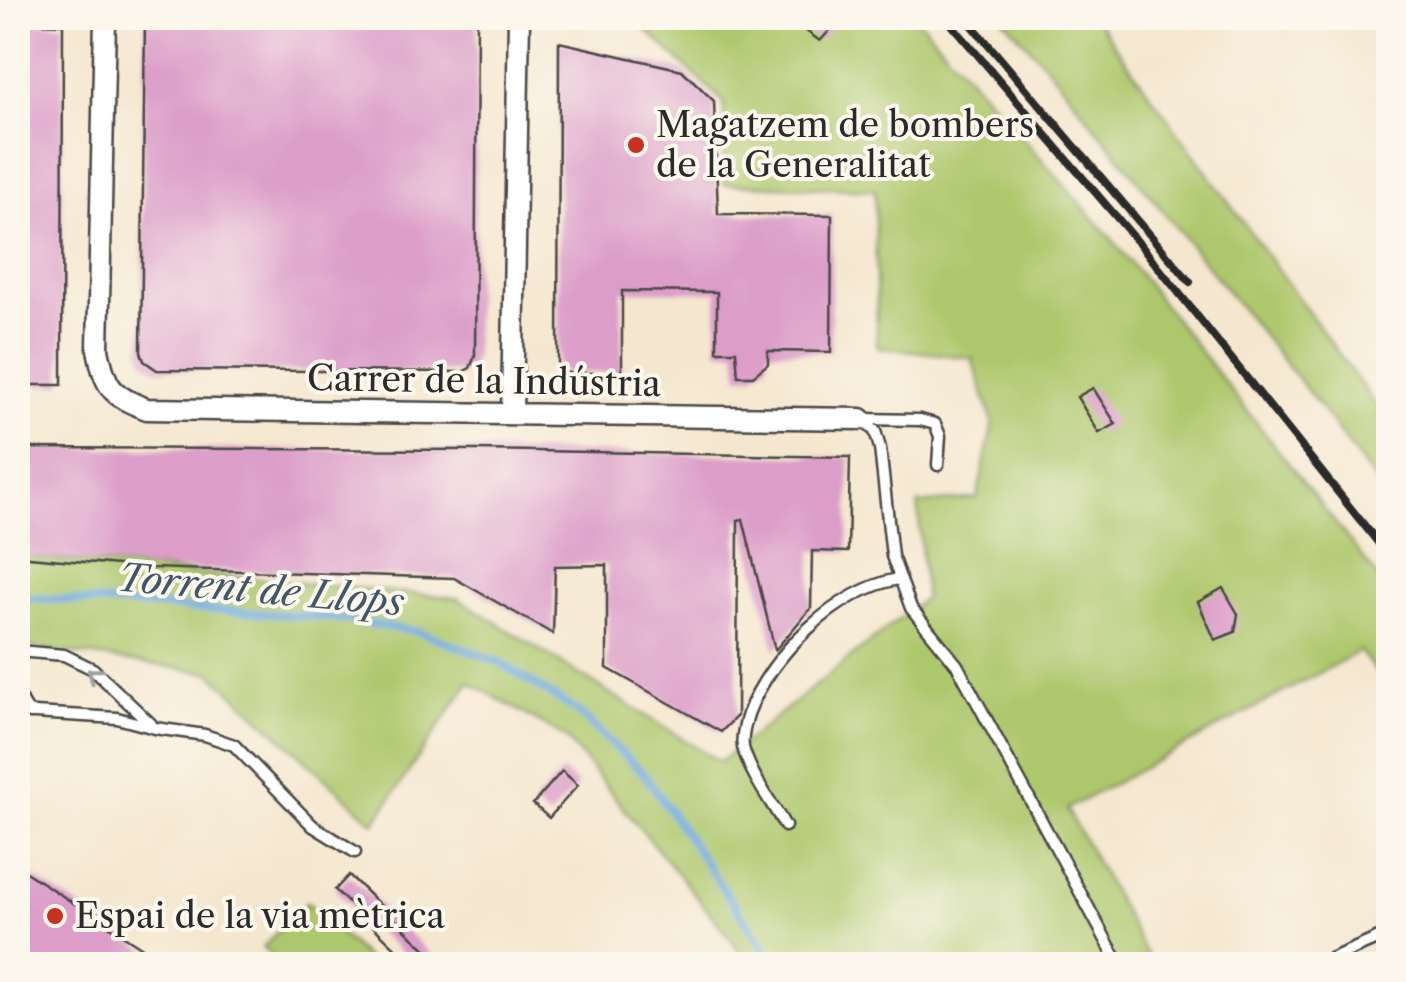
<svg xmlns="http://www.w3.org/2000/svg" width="1406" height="982" font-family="'Libre Caslon Text',serif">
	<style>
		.green { fill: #adc76c; stroke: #6c794c; stroke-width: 2.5 }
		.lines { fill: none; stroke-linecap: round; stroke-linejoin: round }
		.stream { stroke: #6ca7dc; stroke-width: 8 }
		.building { fill: #dc9dc9 }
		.service-casing { stroke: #494744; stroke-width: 15 }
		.minor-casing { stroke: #494744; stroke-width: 25 }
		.service { stroke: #fff; stroke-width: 10 }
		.minor { stroke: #fff; stroke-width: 20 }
		.rail { stroke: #2b2b2b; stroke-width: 8 }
		.oneway { stroke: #a0a0a0 }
		.poi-dot { fill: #c8321e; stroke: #fbf7ec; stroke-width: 4 }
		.labels { text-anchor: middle; stroke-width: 8; stroke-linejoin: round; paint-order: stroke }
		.poi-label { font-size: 35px; fill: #2b2b2b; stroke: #fbf7ec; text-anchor: start }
		.street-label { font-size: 35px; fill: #2b2b2b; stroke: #fbf7ec }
		.water-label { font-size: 38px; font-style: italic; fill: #425669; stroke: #fbf7ec }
	</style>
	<rect width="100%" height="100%" fill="#fbf7ec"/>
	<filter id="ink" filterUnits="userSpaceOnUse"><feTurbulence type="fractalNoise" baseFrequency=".01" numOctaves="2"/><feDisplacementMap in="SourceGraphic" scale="20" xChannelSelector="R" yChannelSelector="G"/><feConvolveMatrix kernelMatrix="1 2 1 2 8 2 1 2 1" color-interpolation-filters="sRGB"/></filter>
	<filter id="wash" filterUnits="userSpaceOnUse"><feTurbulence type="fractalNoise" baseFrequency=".0048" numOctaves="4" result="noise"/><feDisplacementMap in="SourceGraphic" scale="40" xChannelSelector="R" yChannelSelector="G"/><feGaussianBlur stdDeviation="2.25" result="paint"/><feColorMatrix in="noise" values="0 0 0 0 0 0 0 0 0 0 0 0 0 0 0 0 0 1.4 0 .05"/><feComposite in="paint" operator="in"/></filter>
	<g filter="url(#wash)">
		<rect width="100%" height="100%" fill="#f5e7cf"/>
		<!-- green -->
		<path class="green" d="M 633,18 L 917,18 L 1111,238 L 1388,590 L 1388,688 L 1360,651 L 1067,809 L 1152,964 L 746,964 L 732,940 L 566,738 L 469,682 L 374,823 L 211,673 L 18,645 L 18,556 L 457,598 L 720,762 L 925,598 L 918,504 L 977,498 L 993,423 L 972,358 L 877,347 L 875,190 L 724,184 L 724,102 Z
			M 1003,18 L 1095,18 L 1388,422 L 1388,498 L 1322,409 L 1048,68 Z
			M 307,902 L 372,964 L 281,964 L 263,947 Z"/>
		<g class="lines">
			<!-- stream -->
			<path class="stream" d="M 18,597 L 332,618 L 420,632 L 499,662 L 577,711 L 645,775 L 775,964"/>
		</g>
		<g id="blocks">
			<!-- building -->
			<path class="building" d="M 18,18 L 40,18 L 40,23 L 63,24 L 62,385 L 18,385 Z
				M 145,18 L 477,18 L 475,356 L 470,368 L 462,372 L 157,370 L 144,361 L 141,352 Z
				M 788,18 L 841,18 L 820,41 Z
				M 559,42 L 682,70 L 714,101 L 718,214 L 832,215 L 831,352 L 768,351 L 768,364 L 753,376 L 738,376 L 736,351 L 717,351 L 717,292 L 622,291 L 622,373 L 567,373 L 558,367 Z
				M 1093,388 L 1116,424 L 1099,433 L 1077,397 Z
				M 18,448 L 478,450 L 850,457 L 848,552 L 812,551 L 811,608 L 775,650 L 743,519 L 738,520 L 737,716 L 721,732 L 607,668 L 607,565 L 555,566 L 553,634 L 454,578 L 152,568 L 18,556 Z
				M 1223,588 L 1238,614 L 1235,632 L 1215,640 L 1198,602 Z
				M 562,771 L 578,785 L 549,818 L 533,804 Z
				M 18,867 L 167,964 L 18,964 Z
				M 349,875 L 441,964 L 412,964 L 335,890 Z"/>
		</g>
	</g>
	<g filter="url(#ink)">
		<use href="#blocks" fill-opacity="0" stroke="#494744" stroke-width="2.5"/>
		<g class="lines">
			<defs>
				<path id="service" d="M 861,419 L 875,431 L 880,448 L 892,556 L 911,608 L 957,665 L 1119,964
					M 862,419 L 920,420 L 935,424 L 940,436 L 938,465
					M 18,651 L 64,655 L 93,669 L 151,724
					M 18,695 L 29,713
					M 18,712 L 117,718 L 155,728 L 205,735 L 234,745 L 313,826 L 355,852
					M 785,826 C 772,803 752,777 744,751 C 740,741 745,724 748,714 C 770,655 836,591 898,579
					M 1319,964 L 1388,934"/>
				<path id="minor" d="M 105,18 L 98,349 C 105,387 111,396 147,409 L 861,419
					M 512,413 L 519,18"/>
			</defs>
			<!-- service casing -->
			<use href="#service" class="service-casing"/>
			<!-- minor casing -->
			<use href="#minor" class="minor-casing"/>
			<!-- service -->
			<use href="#service" class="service"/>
			<!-- minor -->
			<use href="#minor" class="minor"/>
			<!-- rail -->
			<path class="rail" d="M 946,18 L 1143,248 L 1388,555
				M 966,18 L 1190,282"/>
		</g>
		<!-- one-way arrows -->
		<defs><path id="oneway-chevron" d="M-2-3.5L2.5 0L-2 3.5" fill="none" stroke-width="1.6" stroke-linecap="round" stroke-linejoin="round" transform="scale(2.5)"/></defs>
		<use class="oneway" href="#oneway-chevron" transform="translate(94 674) rotate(-142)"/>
	</g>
	<!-- markers -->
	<g class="poi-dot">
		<circle cx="636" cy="145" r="10"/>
		<circle cx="55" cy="916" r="10"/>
	</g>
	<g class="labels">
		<!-- poi labels -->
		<g class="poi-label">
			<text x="656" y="137">Magatzem de bombers<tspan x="656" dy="40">de la Generalitat</tspan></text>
			<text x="75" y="928">Espai de la via mètrica</text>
		</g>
		<!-- street labels -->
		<g class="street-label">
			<text transform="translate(484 381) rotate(1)" y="12">Carrer de la Indústria</text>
		</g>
		<!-- water labels -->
		<g class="water-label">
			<text transform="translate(261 590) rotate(5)" y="13">Torrent de Llops</text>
		</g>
	</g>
	<!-- margin -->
	<rect width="1406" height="982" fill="none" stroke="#fbf7ec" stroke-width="60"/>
</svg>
